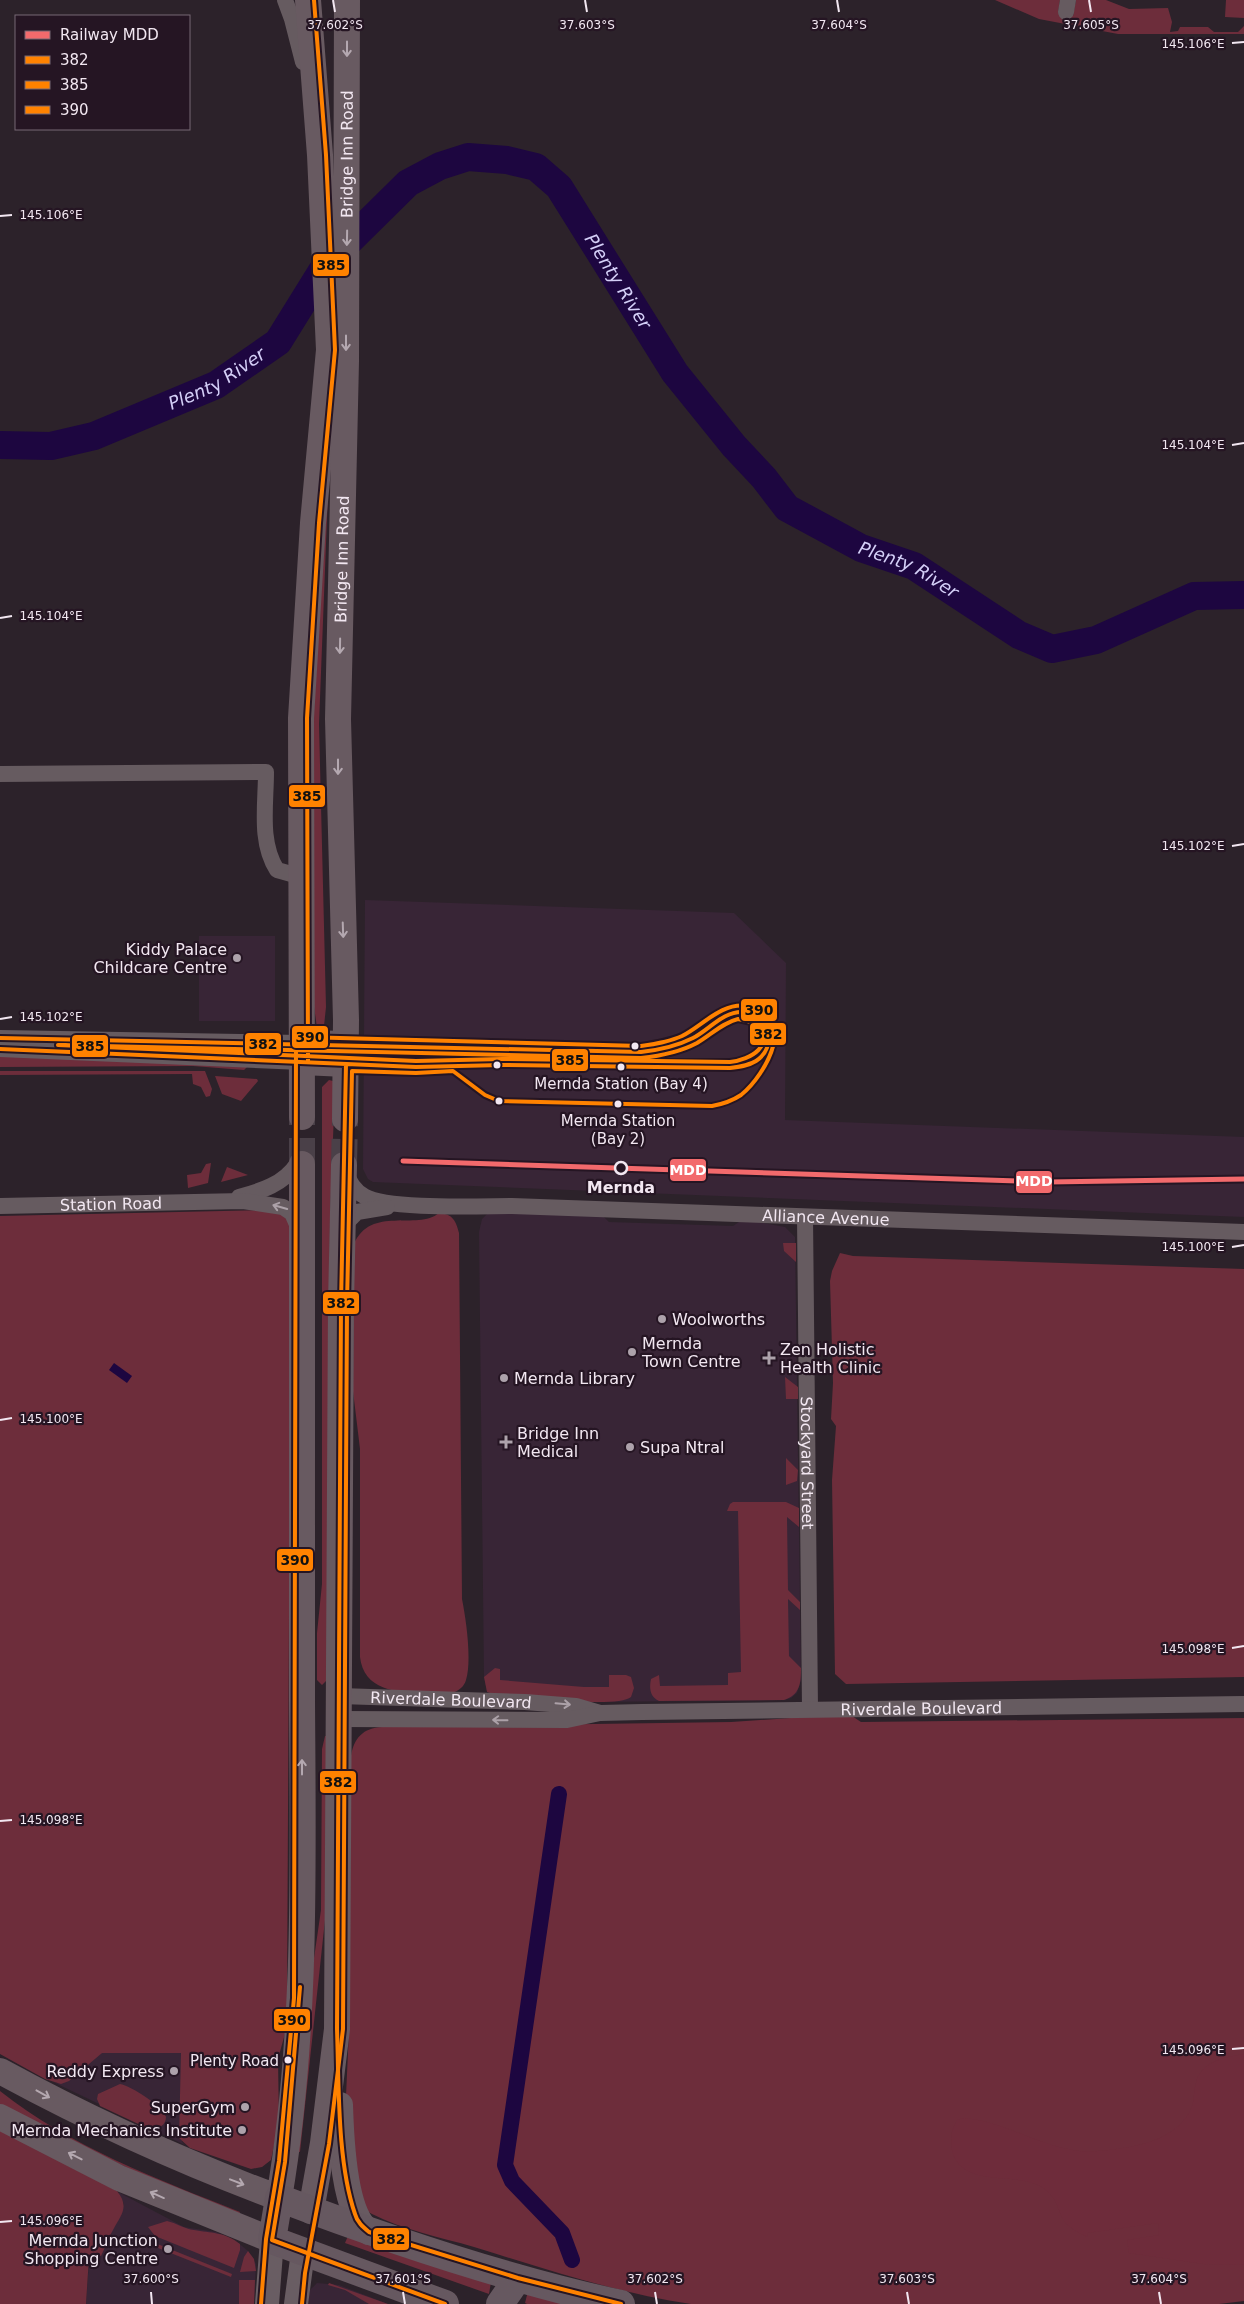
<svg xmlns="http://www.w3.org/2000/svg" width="1244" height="2304" font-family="'DejaVu Sans',sans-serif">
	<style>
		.built { fill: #382536 }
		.green { fill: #6d2d3b }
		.forest { fill: #6e2c3b }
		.water { fill: #1d0640 }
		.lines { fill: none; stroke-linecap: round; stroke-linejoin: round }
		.canal { stroke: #1d0640; stroke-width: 16 }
		.river { stroke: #1d0640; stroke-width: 28 }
		.primary-tunnel { stroke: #4a4048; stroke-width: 26; stroke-dasharray: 26 13; stroke-linecap: butt }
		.street { stroke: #665b60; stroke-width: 16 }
		.secondary { stroke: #695d63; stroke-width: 24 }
		.primary { stroke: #685a61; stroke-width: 26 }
		.highway { stroke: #665860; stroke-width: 28 }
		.bus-1-casing { stroke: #251523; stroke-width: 8 }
		.bus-2-casing { stroke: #251523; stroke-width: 8 }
		.bus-3-casing { stroke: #251523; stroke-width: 8 }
		.bus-1 { stroke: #ff8200; stroke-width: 4 }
		.bus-2 { stroke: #ff8200; stroke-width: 4 }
		.bus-3 { stroke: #ff8200; stroke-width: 4 }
		.rail-1-casing { stroke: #251523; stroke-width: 9 }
		.rail-1 { stroke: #f26a6c; stroke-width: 5 }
		.oneway { stroke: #b4a8b0 }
		.oneway2 { stroke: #aca1a8 }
		.ticks { fill: none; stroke: #f2e7f1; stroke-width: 2 }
		.poi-dot { fill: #ada2ab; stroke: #251523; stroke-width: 2 }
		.bus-dot { fill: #f2e7f1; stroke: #251523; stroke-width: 2 }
		.stop-dot { fill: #251523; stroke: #f2e7f1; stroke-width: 2.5 }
		.labels { text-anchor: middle; stroke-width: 4.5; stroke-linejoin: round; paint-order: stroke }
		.bus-label { font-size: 15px; fill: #f2e7f1; stroke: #251523 }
		.street-label { font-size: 16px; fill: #f2e7f1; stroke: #251523 }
		.poi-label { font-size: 16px; fill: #f2e7f1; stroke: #251523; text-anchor: start }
		.stop-label { font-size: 16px; font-weight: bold; fill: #f2e7f1; stroke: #251523 }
		.water-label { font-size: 18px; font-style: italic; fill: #d4cff7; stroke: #251523 }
		.ticks-label { font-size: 12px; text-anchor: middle; fill: #f2e7f1; stroke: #251523; stroke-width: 4.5; stroke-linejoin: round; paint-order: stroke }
		.line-badge { stroke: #251523; stroke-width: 2 }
		.badge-label { font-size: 14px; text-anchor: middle; font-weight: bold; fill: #fff }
		.pale-badge-label { font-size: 14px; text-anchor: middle; font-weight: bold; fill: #111 }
	</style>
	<rect width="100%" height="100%" fill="#2c222a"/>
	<!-- built -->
	<path class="built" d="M 365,900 L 734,913 L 786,963 L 785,1120 L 1244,1137 L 1244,1217 L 373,1182 L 368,1179 L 363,1169 Z
		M 199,936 L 275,936 L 275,1021 L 199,1021 Z
		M 488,1213 L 602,1215 L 609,1222 L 733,1226 L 742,1220 L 752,1221 L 785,1227 L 795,1237 L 801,1680 L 797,1693 L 791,1698 L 784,1700 L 587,1702 L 487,1692 L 484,1677 L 479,1232 L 482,1219 Z
		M 96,2053 L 181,2053 L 182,2142 L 185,2145 L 51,2081 L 57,2083 Z
		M 118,2192 L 184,2227 L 216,2232 L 236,2241 L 248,2251 L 256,2264 L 254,2304 L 86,2304 L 90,2247 L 124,2204 Z
		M 317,2283 L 339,2285 L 388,2304 L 307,2304 L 310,2290 Z"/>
	<!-- green -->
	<path class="green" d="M 995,0 L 1060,0 L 1058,13 L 1073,16 L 1076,0 L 1106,0 L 1129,9 L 1168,8 L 1172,22 L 1170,32 L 1178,31 L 1180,27 L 1208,27 L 1214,32 L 1238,32 L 1244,26 L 1244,34 L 1118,34 L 1039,19 Z
		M 1226,0 L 1244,0 L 1244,18 L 1225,17 Z
		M 330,441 L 319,724 L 326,1007 L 324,1026 L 320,1030 L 317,1028 L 313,999 L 313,725 Z
		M 0,1054 L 247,1067 L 244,1070 L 193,1066 L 0,1067 Z
		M 0,1071 L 205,1071 L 212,1089 L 210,1096 L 206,1097 L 201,1087 L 193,1084 L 192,1074 L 0,1075 Z
		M 215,1076 L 257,1079 L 258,1081 L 241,1101 L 222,1094 Z
		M 329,1080 L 333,1081 L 335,1087 L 330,1215 L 327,1680 L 322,1685 L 317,1680 L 317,1633 L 322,1584 L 322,1087 Z
		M 211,1163 L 208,1183 L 188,1188 L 187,1175 L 201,1173 L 206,1164 Z
		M 227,1167 L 248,1175 L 221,1182 Z
		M 269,1210 L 283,1213 L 291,1223 L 287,2010 L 286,2030 L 278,2059 L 279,2121 L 271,2160 L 262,2167 L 251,2169 L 190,2148 L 179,2138 L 181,2053 L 102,2053 L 69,2081 L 61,2084 L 45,2079 L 0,2054 L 0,1216 Z
		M 439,1213 C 453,1214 456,1221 459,1233 L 462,1599 C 466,1619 472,1660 466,1680 C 464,1687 459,1690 453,1693 C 421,1692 365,1701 360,1657 L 360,1449 L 353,1391 L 354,1244 C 371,1205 417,1231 439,1213 Z
		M 783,1243 L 796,1243 L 796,1262 L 784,1251 Z
		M 840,1253 L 853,1256 L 1244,1269 L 1244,1677 L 846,1684 L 835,1674 L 832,1480 L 836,1426 L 831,1419 L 833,1383 L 830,1281 L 832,1271 Z
		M 785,1377 L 798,1387 L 798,1399 L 786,1399 Z
		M 786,1458 L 798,1470 L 797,1481 L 786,1485 Z
		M 733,1502 L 786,1502 L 799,1508 L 799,1527 L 787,1517 L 788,1590 L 800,1602 L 800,1610 L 788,1599 L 789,1656 L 801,1668 C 801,1683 800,1695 784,1700 L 659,1701 C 650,1697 649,1688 651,1679 L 659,1675 L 660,1686 L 728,1685 L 728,1673 L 741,1672 L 738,1511 L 727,1511 L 730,1504 Z
		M 495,1668 L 500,1669 L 500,1680 L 584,1687 L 609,1687 L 609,1675 L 626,1675 L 631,1677 L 634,1688 L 631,1697 C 617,1709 516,1696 493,1694 L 487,1692 L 484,1677 Z
		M 819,1716 L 852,1716 L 861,1722 L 1244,1718 L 1244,2301 L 1219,2304 L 691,2304 C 617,2293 545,2269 474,2247 C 440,2237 403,2230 372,2214 C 366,2211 363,2206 359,2201 L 346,2096 L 349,2030 L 351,1756 C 354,1738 363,1728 382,1727 L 731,1722 Z
		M 325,1736 L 327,1736 L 325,1920 L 300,2152 L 294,2151 L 313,1965 L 321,1910 L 322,1749 Z
		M 120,2084 C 131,2086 163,2106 166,2117 C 166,2126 157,2130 149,2129 L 100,2106 L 97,2099 L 98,2094 Z
		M 0,2091 C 71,2147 157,2179 240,2212 L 238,2218 L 216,2210 L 0,2107 Z
		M 0,2129 L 117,2191 C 130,2207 121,2215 113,2230 C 108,2238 105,2248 101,2256 L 89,2257 L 86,2304 L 0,2304 Z
		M 167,2221 C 176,2223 185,2229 194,2230 C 211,2233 225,2232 240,2244 L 240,2250 L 234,2268 L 155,2236 L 148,2227 Z
		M 348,2236 L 491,2282 L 489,2294 L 345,2243 Z
		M 155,2243 L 232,2274 L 231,2277 L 153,2246 Z
		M 248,2251 L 254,2259 L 256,2271 L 240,2272 L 244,2257 Z
		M 239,2280 L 255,2280 L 254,2304 L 239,2304 Z
		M 329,2283 L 388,2304 L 369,2304 L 345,2290 L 328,2285 Z
		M 528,2291 L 583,2304 L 527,2304 L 525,2303 Z"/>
	<!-- forest -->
	<path class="forest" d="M 1244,2054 L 1244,2265 L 1203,2264 L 1129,2253 L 1127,2240 L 1159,2235 L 1158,2223 L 1087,2233 L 1088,2237 C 1049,2221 1068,2206 1043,2188 C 1018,2170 961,2190 952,2150 C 950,2139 951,2130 957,2120 L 963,2118 C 1010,2121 1051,2156 1098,2151 C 1130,2148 1171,2143 1189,2113 C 1195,2103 1193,2093 1196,2083 C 1201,2061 1225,2057 1244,2054 Z"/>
	<!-- water -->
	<path class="water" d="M 114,1363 L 132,1376 L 127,1383 L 109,1370 Z"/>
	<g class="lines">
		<!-- canal -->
		<path class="canal" d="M 559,1794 L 505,2165 L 512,2181 L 562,2233 L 572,2260"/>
		<!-- river -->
		<path class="river" id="s1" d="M 0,445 L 51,446 L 94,436 L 216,385 L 278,342 L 327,263 L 408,183 L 440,166 L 468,157 L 507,160 L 536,167 L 559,187 L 675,373 L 734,446 L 764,478 L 787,508 L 861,548 L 914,566 L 1019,635 L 1052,649 L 1096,640 L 1194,596 L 1244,595"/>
		<!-- primary-tunnel -->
		<path class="primary-tunnel" d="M 302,1164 L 302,1117
			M 344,1165 L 345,1119"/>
		<!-- street -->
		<g class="street">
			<path d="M 285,0 L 292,19 L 303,62"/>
			<path d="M 1066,12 L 1068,0"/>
			<path d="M 0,774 L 266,772 C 266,805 259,842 277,870 L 302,877"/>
			<path d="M 0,1038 L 302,1043"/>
			<path d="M 0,1049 L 302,1062"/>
			<path id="s2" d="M 346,1172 C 349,1182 355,1191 364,1196 C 387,1210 481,1206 512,1206 L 1244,1232"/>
			<path d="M 239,1197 C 261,1191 284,1184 297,1164"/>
			<path id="s3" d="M 0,1206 L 243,1201 L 283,1207 L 292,1213 L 299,1229"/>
			<path id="s4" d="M 805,1217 L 810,1709"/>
			<path d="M 342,1227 L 357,1212 L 387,1207"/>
			<path id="s5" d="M 340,1696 L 525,1702 L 576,1706 L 600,1713"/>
			<path id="s6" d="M 340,1719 L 567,1720 L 600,1713 L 642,1712 L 1244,1704"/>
		</g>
		<!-- secondary -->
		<path class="secondary" d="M 267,2304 L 272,2240
			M 296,2304 L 303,2252"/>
		<!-- primary -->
		<g class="primary">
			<path d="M 302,1043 L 346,1044"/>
			<path d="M 302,1062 L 346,1064"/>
			<path d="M 302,1117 L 301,718 L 313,523 L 329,350 L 320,155 L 308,0"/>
			<path id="s7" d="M 345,1119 L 346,1020 L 338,719 L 346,361 L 347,0"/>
			<path d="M 0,2071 C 90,2120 182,2162 279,2198 C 307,2034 303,1866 302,1700 C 301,1521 303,1343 302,1164"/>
			<path d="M 340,2105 C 341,2137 343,2213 369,2232"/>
			<path d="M 0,2117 L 119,2178 L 272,2240"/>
			<path d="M 311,2211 L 323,2143 L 337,2029 L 341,1304 L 344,1165"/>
		</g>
		<!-- highway -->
		<path class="highway" d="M 445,2304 L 272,2240 L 279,2198 C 390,2240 505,2279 621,2304
			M 500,2304 L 518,2278"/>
		<defs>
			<path id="bus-1" d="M 0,1038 L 641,1052 C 659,1050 677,1046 693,1038 C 709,1030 723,1011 743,1012 C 770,1013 778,1047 756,1061 C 748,1066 739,1067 730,1068 L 502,1065 L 416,1067 L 0,1049
				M 346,1064 L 341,1304 L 337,2029 C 339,2084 337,2162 355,2214 C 357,2222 363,2227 369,2232 L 518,2278 L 621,2304
				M 300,1987 L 285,2162 L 272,2240 L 445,2304"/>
			<path id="bus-2" d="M 738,1019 L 756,1023 C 777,1045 750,1060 730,1062 L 502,1059 L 416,1061 L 58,1045 L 641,1058 C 660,1056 680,1052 697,1043 C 711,1035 722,1023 738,1019 Z
				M 308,1062 L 307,718 L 319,523 L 335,350 L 326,155 L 314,0"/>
			<path id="bus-3" d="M 261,2304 L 266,2239 L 279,2161 L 294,1998 L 296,1041 L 302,1037 L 641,1046 C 655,1044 669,1042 682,1036 C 702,1026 722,1002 747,1006 C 800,1013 766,1075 741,1095 C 732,1101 723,1104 712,1106 L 499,1101 L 485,1095 L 453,1071 L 416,1073 L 352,1071 L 347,1304 L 343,2029 L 329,2144 L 305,2273 L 302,2304"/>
		</defs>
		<!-- bus-1 casing -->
		<use href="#bus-1" class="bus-1-casing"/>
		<!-- bus-2 casing -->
		<use href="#bus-2" class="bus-2-casing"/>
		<!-- bus-3 casing -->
		<use href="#bus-3" class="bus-3-casing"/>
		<!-- bus-1 -->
		<use href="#bus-1" class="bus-1"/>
		<!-- bus-2 -->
		<use href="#bus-2" class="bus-2"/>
		<!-- bus-3 -->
		<use href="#bus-3" class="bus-3"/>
		<defs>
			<path id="rail-1" d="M 403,1161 L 1048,1182 L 1244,1179"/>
		</defs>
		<!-- rail-1 casing -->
		<use href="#rail-1" class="rail-1-casing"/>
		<!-- rail-1 -->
		<use href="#rail-1" class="rail-1"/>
	</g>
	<!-- one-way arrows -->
	<defs><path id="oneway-shaft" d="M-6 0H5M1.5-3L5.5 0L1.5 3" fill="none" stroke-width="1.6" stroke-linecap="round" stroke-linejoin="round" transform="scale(1.25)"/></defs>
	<g class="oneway">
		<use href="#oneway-shaft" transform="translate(347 49) rotate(90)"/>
		<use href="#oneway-shaft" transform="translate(347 238) rotate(91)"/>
		<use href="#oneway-shaft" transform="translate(346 343) rotate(90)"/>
		<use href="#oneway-shaft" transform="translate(340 646) rotate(91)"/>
		<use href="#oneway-shaft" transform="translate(338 767) rotate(90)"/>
		<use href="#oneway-shaft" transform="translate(343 930) rotate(88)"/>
		<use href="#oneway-shaft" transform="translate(302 1767) rotate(-90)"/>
		<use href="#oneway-shaft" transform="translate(43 2094) rotate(29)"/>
		<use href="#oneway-shaft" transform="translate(75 2156) rotate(-153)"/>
		<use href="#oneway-shaft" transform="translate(237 2182) rotate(21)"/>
		<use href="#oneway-shaft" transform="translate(157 2195) rotate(-156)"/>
	</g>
	<g class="oneway2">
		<use href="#oneway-shaft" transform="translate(280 1207) rotate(-164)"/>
		<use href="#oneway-shaft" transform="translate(563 1704) rotate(5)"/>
		<use href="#oneway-shaft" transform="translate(500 1720) rotate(-179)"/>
	</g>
	<!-- ticks -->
	<path class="ticks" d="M 333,0 L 335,12M 585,0 L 587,12M 837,0 L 839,12M 1089,0 L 1091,12M 1232,43 L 1244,42M 0,216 L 12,215M 1232,445 L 1244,443M 0,618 L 12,616M 1232,846 L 1244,844M 0,1019 L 12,1017M 1232,1247 L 1244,1245M 0,1420 L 12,1418M 1232,1648 L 1244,1646M 0,1821 L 12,1820M 1232,2049 L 1244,2048M 0,2222 L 12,2221M 151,2292 L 152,2304M 403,2292 L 405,2304M 655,2292 L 657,2304M 907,2292 L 909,2304M 1159,2292 L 1161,2304"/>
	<!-- markers -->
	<g class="poi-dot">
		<circle cx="237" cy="958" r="5"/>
		<circle cx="662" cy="1319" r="5"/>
		<circle cx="632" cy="1352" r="5"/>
		<path d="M766.5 1350.5h5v5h5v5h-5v5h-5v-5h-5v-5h5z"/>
		<circle cx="504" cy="1378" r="5"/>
		<path d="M503.5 1434.5h5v5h5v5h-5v5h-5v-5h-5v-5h5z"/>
		<circle cx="630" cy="1447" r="5"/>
		<circle cx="174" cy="2071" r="5"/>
		<circle cx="245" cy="2107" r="5"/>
		<circle cx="242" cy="2130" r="5"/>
		<circle cx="168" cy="2249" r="5"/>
	</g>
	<g class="bus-dot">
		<circle cx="635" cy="1046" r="4.5"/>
		<circle cx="497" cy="1065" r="4.5"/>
		<circle cx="621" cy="1067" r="4.5"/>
		<circle cx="499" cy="1101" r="4.5"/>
		<circle cx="618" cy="1104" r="4.5"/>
		<circle cx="288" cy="2060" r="4.5"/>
	</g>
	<circle class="stop-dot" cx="621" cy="1168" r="6"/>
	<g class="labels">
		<!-- bus labels -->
		<g class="bus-label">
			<text x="621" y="1089">Mernda Station (Bay 4)</text>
			<text x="618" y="1126">Mernda Station<tspan x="618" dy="18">(Bay 2)</tspan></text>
			<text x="279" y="2066" text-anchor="end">Plenty Road</text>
		</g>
		<!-- street labels -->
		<g class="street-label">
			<text dy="6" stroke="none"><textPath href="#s7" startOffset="965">Bridge Inn Road</textPath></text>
			<text dy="6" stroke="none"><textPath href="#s7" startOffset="560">Bridge Inn Road</textPath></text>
			<text dy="6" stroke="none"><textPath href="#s3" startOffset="111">Station Road</textPath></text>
			<text dy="6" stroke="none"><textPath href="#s2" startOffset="494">Alliance Avenue</textPath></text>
			<text dy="6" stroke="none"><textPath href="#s4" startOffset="246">Stockyard Street</textPath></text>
			<text dy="6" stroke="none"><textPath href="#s5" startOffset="111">Riverdale Boulevard</textPath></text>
			<text dy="6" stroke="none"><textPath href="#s6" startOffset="582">Riverdale Boulevard</textPath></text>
		</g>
		<!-- poi labels -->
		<g class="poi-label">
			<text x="227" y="955" text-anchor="end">Kiddy Palace<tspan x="227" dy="18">Childcare Centre</tspan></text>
			<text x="672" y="1325">Woolworths</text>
			<text x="642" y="1349">Mernda<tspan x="642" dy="18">Town Centre</tspan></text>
			<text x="780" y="1355">Zen Holistic<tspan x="780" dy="18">Health Clinic</tspan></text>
			<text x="514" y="1384">Mernda Library</text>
			<text x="517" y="1439">Bridge Inn<tspan x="517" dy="18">Medical</tspan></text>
			<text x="640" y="1453">Supa Ntral</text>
			<text x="164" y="2077" text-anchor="end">Reddy Express</text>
			<text x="235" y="2113" text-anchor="end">SuperGym</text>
			<text x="232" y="2136" text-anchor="end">Mernda Mechanics Institute</text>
			<text x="158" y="2246" text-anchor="end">Mernda Junction<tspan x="158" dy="18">Shopping Centre</tspan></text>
		</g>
		<!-- stop labels -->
		<g class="stop-label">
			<text x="621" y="1193">Mernda</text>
		</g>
		<!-- water labels -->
		<g class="water-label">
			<text dy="6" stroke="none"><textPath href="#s1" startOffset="786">Plenty River</textPath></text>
			<text dy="6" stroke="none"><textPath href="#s1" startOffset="231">Plenty River</textPath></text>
			<text dy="6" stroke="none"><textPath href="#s1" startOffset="1206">Plenty River</textPath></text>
		</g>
	</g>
	<g class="ticks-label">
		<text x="335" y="29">37.602°S</text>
		<text x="587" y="29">37.603°S</text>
		<text x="839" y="29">37.604°S</text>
		<text x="1091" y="29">37.605°S</text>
		<text x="1193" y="48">145.106°E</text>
		<text x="51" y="219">145.106°E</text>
		<text x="1193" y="449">145.104°E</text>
		<text x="51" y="620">145.104°E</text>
		<text x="1193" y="850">145.102°E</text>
		<text x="51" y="1021">145.102°E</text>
		<text x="1193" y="1251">145.100°E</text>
		<text x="51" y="1423">145.100°E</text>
		<text x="1193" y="1653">145.098°E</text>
		<text x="51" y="1824">145.098°E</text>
		<text x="1193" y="2054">145.096°E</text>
		<text x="51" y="2225">145.096°E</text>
		<text x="151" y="2283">37.600°S</text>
		<text x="403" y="2283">37.601°S</text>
		<text x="655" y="2283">37.602°S</text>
		<text x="907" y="2283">37.603°S</text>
		<text x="1159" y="2283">37.604°S</text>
	</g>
	<g class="line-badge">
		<rect x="312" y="253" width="38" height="24" rx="5" fill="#ff8200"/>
		<rect x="288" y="784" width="38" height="24" rx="5" fill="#ff8200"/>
		<rect x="740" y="998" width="38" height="24" rx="5" fill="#ff8200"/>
		<rect x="749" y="1022" width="38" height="24" rx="5" fill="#ff8200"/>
		<rect x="291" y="1025" width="38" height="24" rx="5" fill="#ff8200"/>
		<rect x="244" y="1032" width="38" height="24" rx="5" fill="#ff8200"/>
		<rect x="71" y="1034" width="38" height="24" rx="5" fill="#ff8200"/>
		<rect x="551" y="1048" width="38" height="24" rx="5" fill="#ff8200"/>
		<rect x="669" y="1158" width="38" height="24" rx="5" fill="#f26a6c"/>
		<rect x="1015" y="1170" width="38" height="24" rx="5" fill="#f26a6c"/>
		<rect x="322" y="1291" width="38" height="24" rx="5" fill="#ff8200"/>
		<rect x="276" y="1548" width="38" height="24" rx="5" fill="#ff8200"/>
		<rect x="319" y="1770" width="38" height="24" rx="5" fill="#ff8200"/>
		<rect x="273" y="2008" width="38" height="24" rx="5" fill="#ff8200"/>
		<rect x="372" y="2227" width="38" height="24" rx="5" fill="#ff8200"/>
	</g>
	<g class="badge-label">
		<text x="688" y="1175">MDD</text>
		<text x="1034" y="1186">MDD</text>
	</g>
	<g class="pale-badge-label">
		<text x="331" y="270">385</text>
		<text x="307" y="801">385</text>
		<text x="759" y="1015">390</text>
		<text x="768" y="1039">382</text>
		<text x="310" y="1042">390</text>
		<text x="263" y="1049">382</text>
		<text x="90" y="1051">385</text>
		<text x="570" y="1065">385</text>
		<text x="341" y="1308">382</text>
		<text x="295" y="1565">390</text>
		<text x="338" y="1787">382</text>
		<text x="292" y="2025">390</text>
		<text x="391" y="2244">382</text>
	</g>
	<!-- legend -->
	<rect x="15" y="15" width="175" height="115" fill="#251523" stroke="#776975"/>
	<rect x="25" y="31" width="25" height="8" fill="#f26a6c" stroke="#776975"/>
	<text x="60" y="40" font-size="15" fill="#f2e7f1">Railway MDD</text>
	<rect x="25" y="56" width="25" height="8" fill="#ff8200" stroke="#776975"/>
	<text x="60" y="65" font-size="15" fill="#f2e7f1">382</text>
	<rect x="25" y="81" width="25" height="8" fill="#ff8200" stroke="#776975"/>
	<text x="60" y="90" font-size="15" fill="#f2e7f1">385</text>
	<rect x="25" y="106" width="25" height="8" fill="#ff8200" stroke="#776975"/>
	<text x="60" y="115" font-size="15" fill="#f2e7f1">390</text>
</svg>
